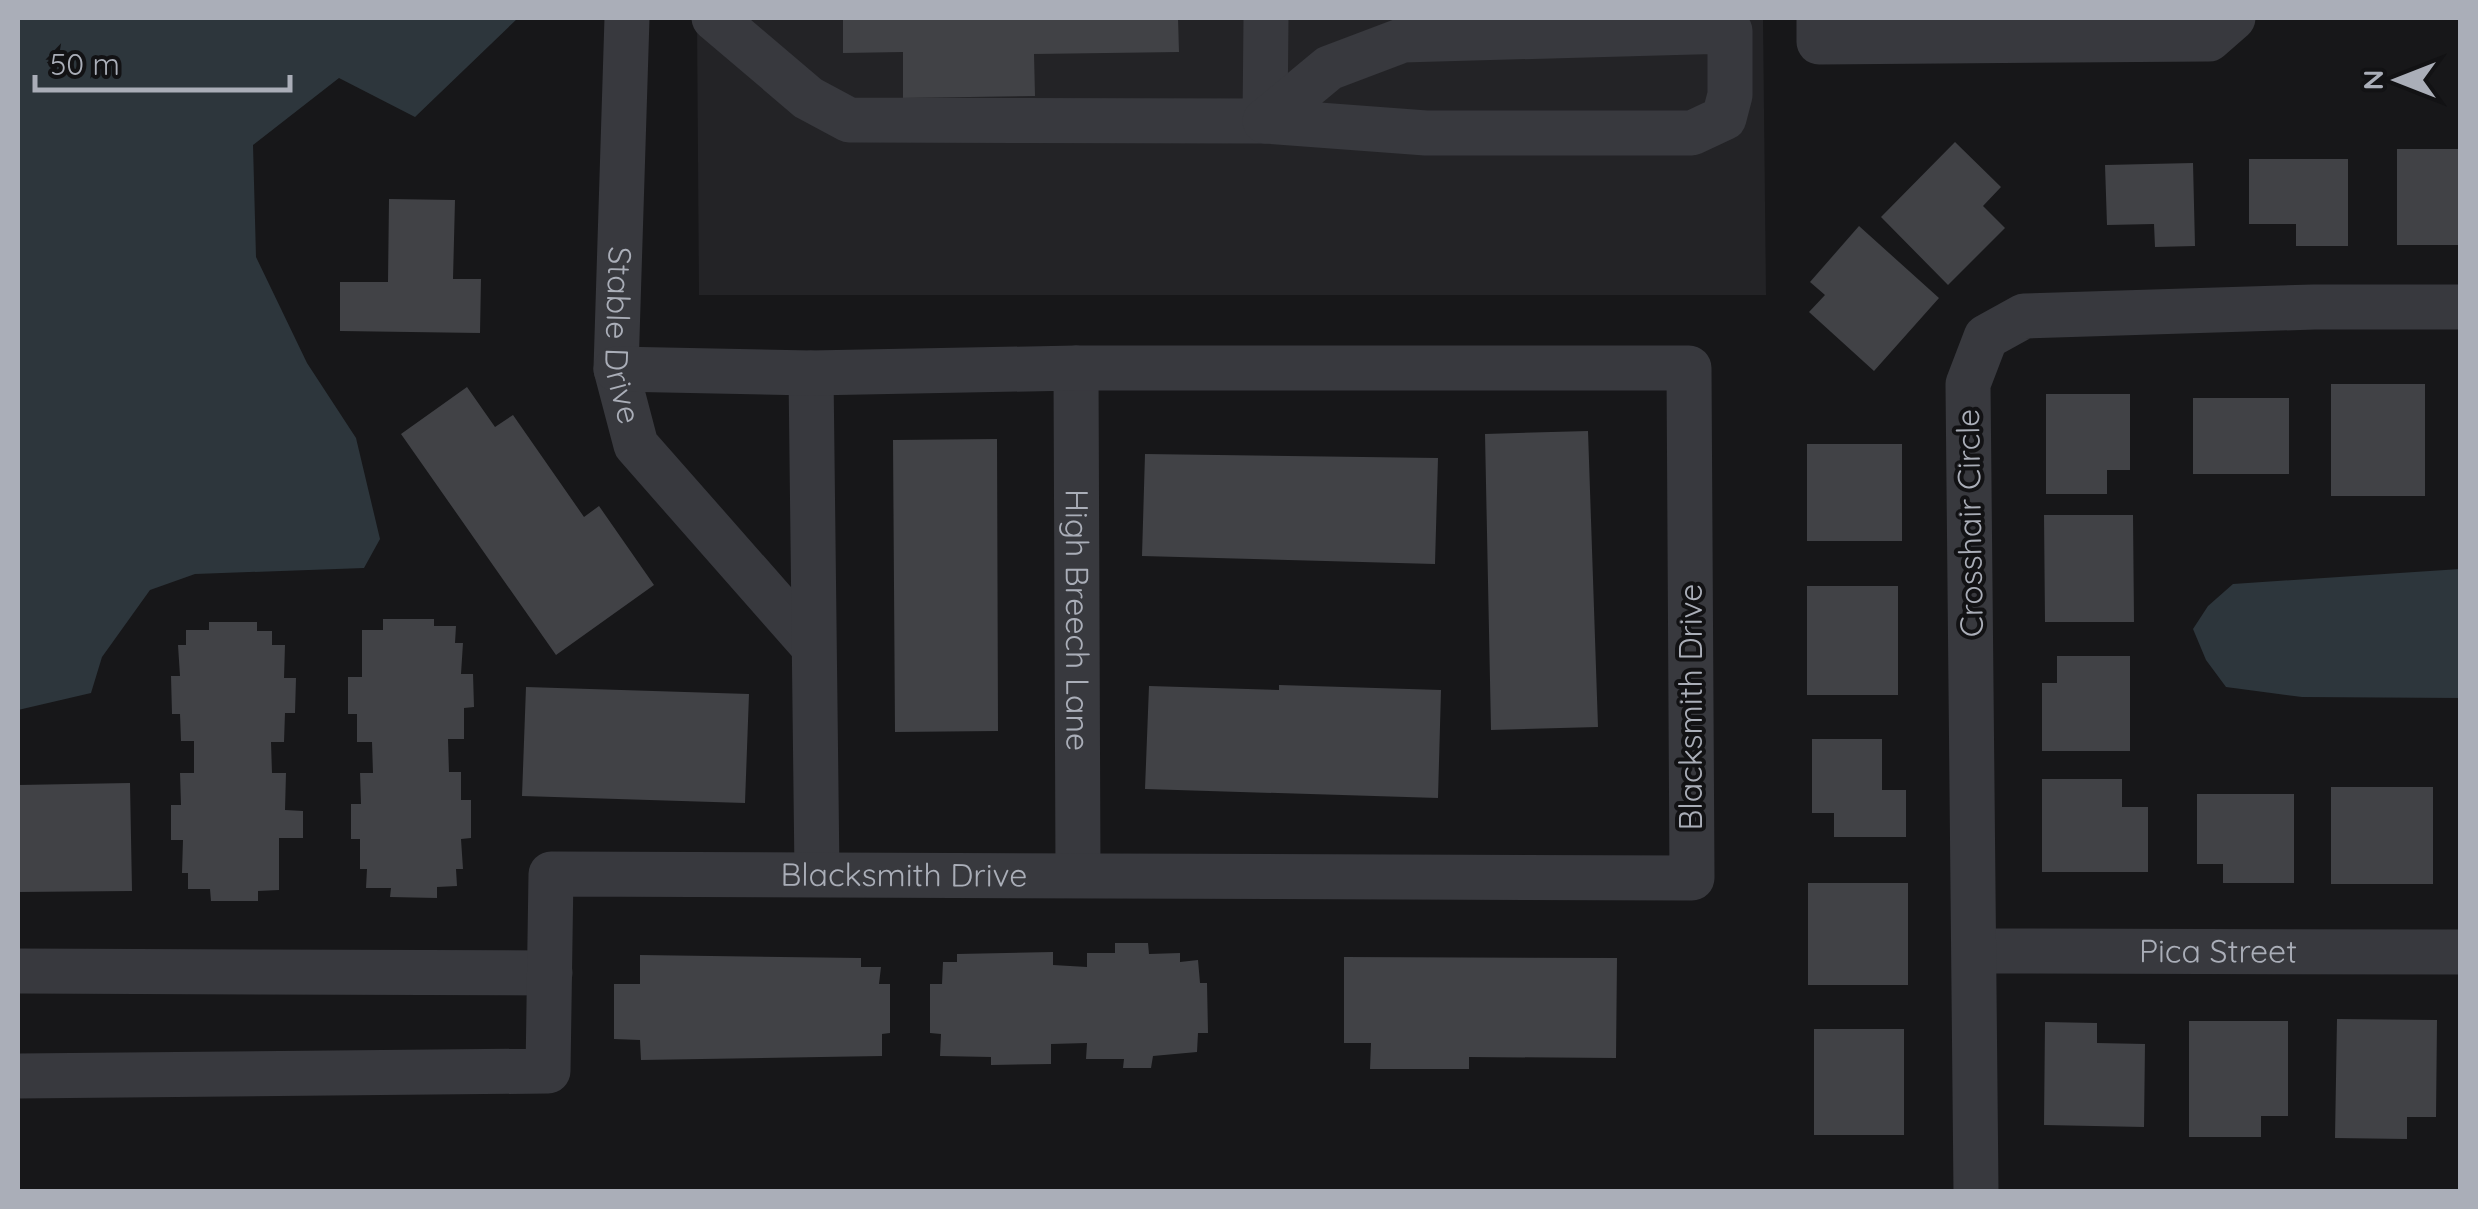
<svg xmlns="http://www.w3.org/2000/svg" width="2478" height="1209" font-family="Quicksand,sans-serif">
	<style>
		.built { fill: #232326 }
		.water { fill: #2d363c }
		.building { fill: #414246 }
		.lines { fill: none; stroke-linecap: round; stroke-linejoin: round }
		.minor { stroke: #38393e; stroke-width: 45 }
		.labels { text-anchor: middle; stroke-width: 8; stroke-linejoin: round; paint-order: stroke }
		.street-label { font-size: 32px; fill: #aaaeb8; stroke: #121214 }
	</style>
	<rect width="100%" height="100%" fill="#171719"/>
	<!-- built -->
	<path class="built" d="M 697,18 L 1763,18 L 1766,295 L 699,295 Z"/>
	<!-- water -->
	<path class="water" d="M 18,18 L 518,18 L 415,117 L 339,78 L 253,145 L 256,257 L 307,363 L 356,438 L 380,539 L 364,568 L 195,574 L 150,590 L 102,657 L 91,693 L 18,710 Z
		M 2460,569 L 2460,698 L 2302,697 L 2226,687 L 2206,660 L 2193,629 L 2208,606 L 2233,584 Z"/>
	<!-- building -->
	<path class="building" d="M 843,18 L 1178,18 L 1179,52 L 1034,54 L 1035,96 L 903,98 L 903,52 L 843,53 Z
		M 1955,142 L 2001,187 L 1983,206 L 2005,228 L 1948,285 L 1881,217 Z
		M 2397,149 L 2460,149 L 2460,245 L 2397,245 Z
		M 2249,159 L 2348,159 L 2348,246 L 2296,246 L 2296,224 L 2249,224 Z
		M 2193,163 L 2195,246 L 2155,247 L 2154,224 L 2107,225 L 2105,165 Z
		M 389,199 L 455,200 L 453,279 L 481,279 L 480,333 L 340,331 L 340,282 L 388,282 Z
		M 1859,226 L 1939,298 L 1874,371 L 1809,312 L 1825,295 L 1810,282 Z
		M 2331,384 L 2425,384 L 2425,496 L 2331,496 Z
		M 467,387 L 495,427 L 513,415 L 584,517 L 599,506 L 654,585 L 556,655 L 401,434 Z
		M 2046,394 L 2130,394 L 2130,470 L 2107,470 L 2107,494 L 2046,494 Z
		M 2193,398 L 2289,398 L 2289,474 L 2193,474 Z
		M 1588,431 L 1598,727 L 1491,730 L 1485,434 Z
		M 997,439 L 998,731 L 895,732 L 893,440 Z
		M 1807,444 L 1902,444 L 1902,541 L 1807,541 Z
		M 1145,454 L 1438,458 L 1435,564 L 1142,556 Z
		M 2044,515 L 2133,515 L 2134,622 L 2045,622 Z
		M 1807,586 L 1898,586 L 1898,695 L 1807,695 Z
		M 383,619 L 434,619 L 434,626 L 456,626 L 455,643 L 463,643 L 461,674 L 473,674 L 474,707 L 464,708 L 464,739 L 448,739 L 449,772 L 461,772 L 461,800 L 471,800 L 471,838 L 461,839 L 463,869 L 456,869 L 457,886 L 437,887 L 437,898 L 390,897 L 391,888 L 366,888 L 367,869 L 360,869 L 360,839 L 351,839 L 351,804 L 361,804 L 360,773 L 373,773 L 372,742 L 357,742 L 357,714 L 348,714 L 348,677 L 362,677 L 362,630 L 383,630 Z
		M 209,622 L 257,622 L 257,631 L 272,631 L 272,645 L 285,645 L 284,678 L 296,678 L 295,713 L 285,713 L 284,742 L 271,742 L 272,773 L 286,773 L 285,810 L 303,811 L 303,838 L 279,838 L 279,890 L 258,891 L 258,901 L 211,901 L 210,889 L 188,889 L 188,873 L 182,873 L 183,840 L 171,840 L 171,805 L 181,805 L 180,773 L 194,773 L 194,741 L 181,741 L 180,714 L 172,714 L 171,676 L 180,676 L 178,645 L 186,645 L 186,630 L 209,630 Z
		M 2057,656 L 2130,656 L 2130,751 L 2042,751 L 2042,683 L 2057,683 Z
		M 1279,685 L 1441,690 L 1438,798 L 1145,789 L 1149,686 L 1279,690 Z
		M 526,687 L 749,694 L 745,803 L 522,796 Z
		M 1812,739 L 1882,739 L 1882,790 L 1906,790 L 1906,837 L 1834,837 L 1834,813 L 1812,813 Z
		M 2042,779 L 2122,779 L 2122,807 L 2148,807 L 2148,872 L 2042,872 Z
		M 130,783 L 132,891 L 18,892 L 18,785 Z
		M 2331,787 L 2433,787 L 2433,884 L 2331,884 Z
		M 2197,794 L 2294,794 L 2294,883 L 2223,883 L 2223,864 L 2197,864 Z
		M 1808,883 L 1908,883 L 1908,985 L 1808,985 Z
		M 1115,943 L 1148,943 L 1149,954 L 1180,953 L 1180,962 L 1198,960 L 1200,983 L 1207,983 L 1208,1033 L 1198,1033 L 1197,1052 L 1153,1056 L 1151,1068 L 1123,1068 L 1124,1059 L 1086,1059 L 1087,1043 L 1051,1044 L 1051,1064 L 991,1065 L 991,1057 L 940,1056 L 941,1034 L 930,1033 L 930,984 L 942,984 L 943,962 L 957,962 L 957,954 L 1053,952 L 1053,965 L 1087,967 L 1087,953 L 1115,953 Z
		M 640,955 L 861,958 L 861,967 L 881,967 L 879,984 L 890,984 L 890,1033 L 882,1034 L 882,1056 L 641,1060 L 640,1040 L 614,1039 L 614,984 L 640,984 Z
		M 1344,957 L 1617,958 L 1616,1058 L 1469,1057 L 1469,1069 L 1370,1069 L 1371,1043 L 1344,1043 Z
		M 2337,1019 L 2437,1020 L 2436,1117 L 2407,1117 L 2407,1139 L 2335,1138 Z
		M 2189,1021 L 2288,1021 L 2288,1116 L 2261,1116 L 2261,1137 L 2189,1137 Z
		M 2045,1022 L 2097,1023 L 2097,1043 L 2145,1044 L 2144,1127 L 2044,1125 Z
		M 1814,1029 L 1904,1029 L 1904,1135 L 1814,1135 Z"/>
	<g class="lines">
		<!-- minor -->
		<g class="minor">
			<path id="s1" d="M 627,18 L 616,369 L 636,445 L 812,645"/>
			<path d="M 714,18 L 808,98 L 849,120 L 1265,121 L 1266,18"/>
			<path d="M 1819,18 L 1819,42 L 2209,39 L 2233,18"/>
			<path d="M 1730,31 L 1730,95 L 1724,118 L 1692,133 L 1426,133 L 1265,121 L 1329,68 L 1403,40 Z"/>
			<path id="s2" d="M 1076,368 L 1078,874"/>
			<path d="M 811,373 L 817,874"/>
			<path id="s3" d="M 1976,951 L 2460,952"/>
			<path d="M 18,971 L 550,973"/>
			<path id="s4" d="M 18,1076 L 548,1071 L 551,874 L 1692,878 L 1689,368 L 1076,368 L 811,373 L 616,369"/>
			<path d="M 1976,1192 L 1968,384 L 1986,337 L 2024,316 L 2314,307 L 2460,307"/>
		</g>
	</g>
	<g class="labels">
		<!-- street labels -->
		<g class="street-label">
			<text dy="11" stroke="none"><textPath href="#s1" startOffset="318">Stable Drive</textPath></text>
			<text transform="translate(1970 523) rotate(-91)" y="11">Crosshair Circle</text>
			<text dy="11" stroke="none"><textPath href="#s2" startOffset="252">High Breech Lane</textPath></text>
			<text transform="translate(1691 707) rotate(-90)" y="11">Blacksmith Drive</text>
			<text dy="11" stroke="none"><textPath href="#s4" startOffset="1080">Blacksmith Drive</textPath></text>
			<text dy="11" stroke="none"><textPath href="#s3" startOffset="242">Pica Street</textPath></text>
		</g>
	</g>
	<!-- border -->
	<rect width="2478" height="1209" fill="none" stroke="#aaaeb8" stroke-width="40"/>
	<!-- north arrow -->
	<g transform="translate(2398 80) rotate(270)" stroke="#121214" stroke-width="8" paint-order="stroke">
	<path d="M0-8L18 38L0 25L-18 38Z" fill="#aaaeb8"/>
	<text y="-15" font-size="28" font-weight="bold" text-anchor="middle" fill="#aaaeb8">N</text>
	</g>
	<!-- scale -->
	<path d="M35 75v15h255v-15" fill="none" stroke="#aaaeb8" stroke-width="5"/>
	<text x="50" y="75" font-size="30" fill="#aaaeb8" stroke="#121214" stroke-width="8" paint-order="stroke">50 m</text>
</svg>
